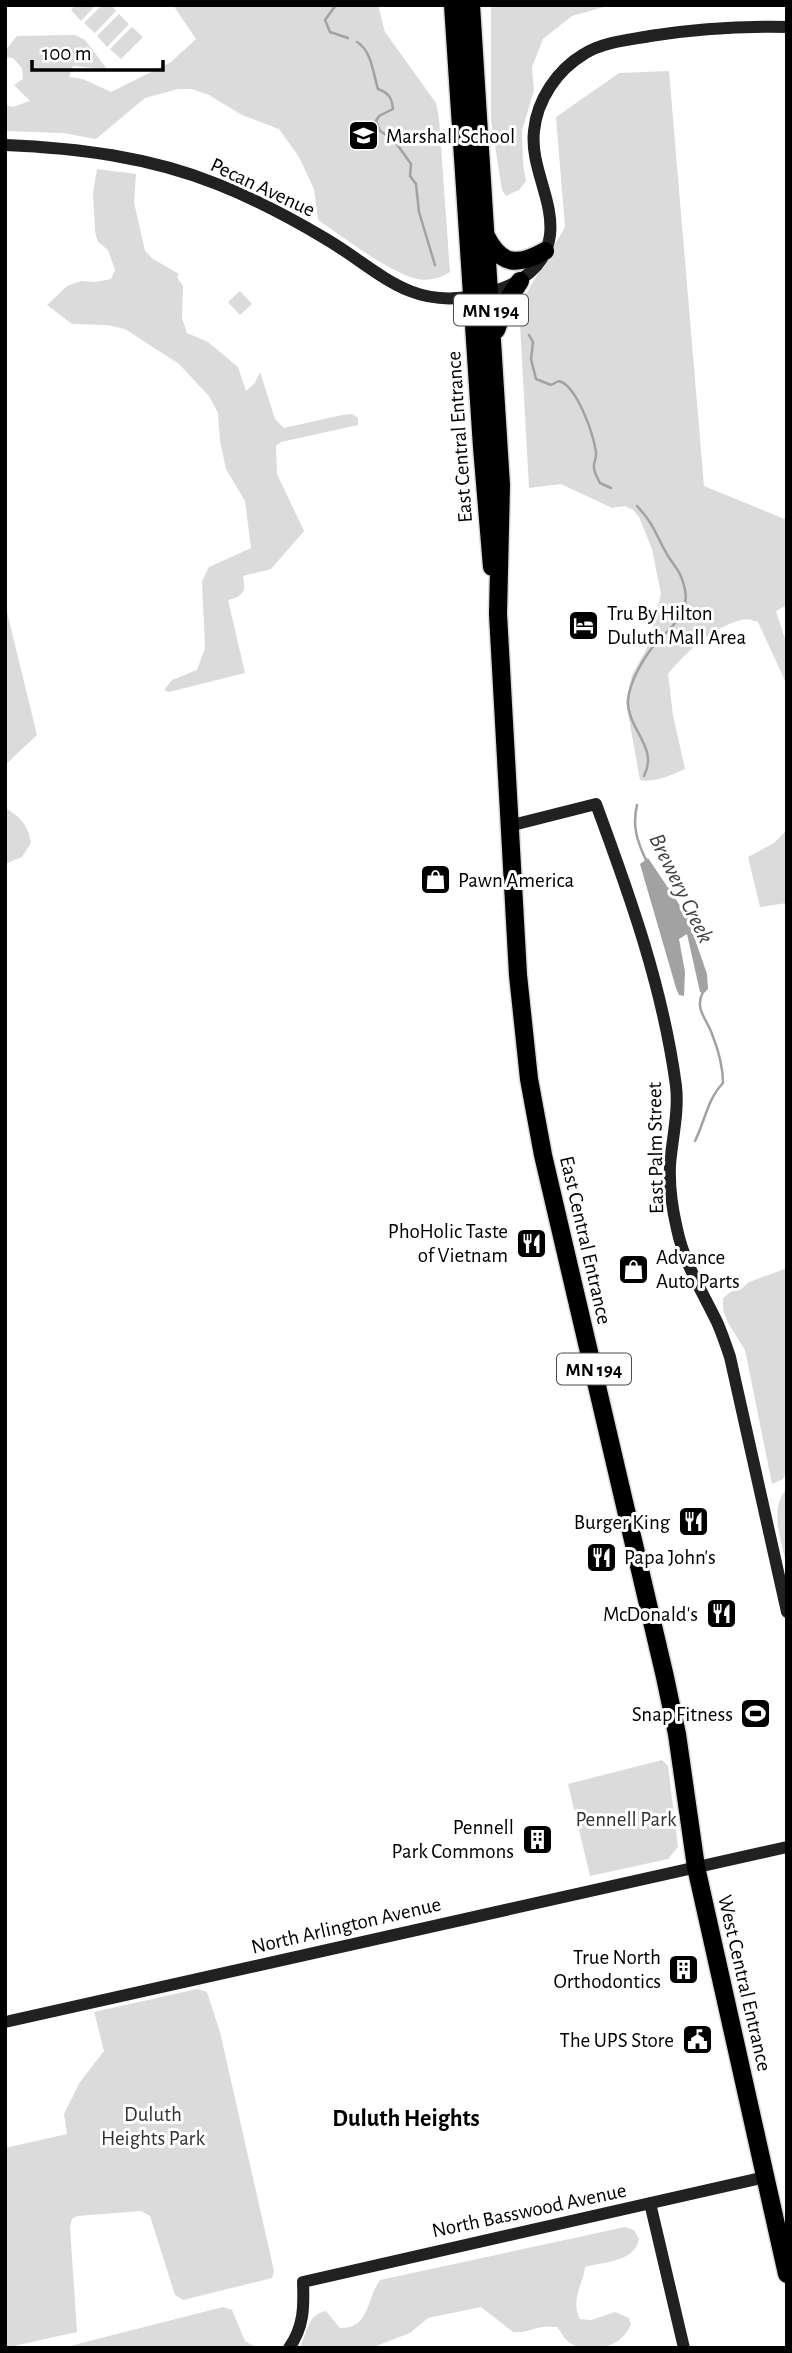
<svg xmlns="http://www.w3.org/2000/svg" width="792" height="2353" font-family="'Alegreya Sans',sans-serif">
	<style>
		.green { fill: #dbdbdb }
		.water { fill: #a2a2a2 }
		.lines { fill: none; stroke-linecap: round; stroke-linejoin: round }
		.stream { stroke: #a2a2a2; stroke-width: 2.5 }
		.highway-casing { stroke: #dbdbdb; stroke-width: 21 }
		.secondary { stroke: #212121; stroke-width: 12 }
		.highway { stroke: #000; stroke-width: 18 }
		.labels { text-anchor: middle; stroke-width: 6; stroke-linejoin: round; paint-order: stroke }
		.shield { fill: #fff; stroke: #4c4c4c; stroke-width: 2 }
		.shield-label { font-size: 19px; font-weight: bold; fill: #000 }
		.poi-label { font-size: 21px; fill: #000; stroke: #fff; text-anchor: end }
		.street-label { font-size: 21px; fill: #000; stroke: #fff }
		.park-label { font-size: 21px; fill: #323232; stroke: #fff }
		.water-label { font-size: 23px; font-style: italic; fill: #434343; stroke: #fff }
		.quarter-label { font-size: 24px; font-weight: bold; fill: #000; stroke: #fff }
	</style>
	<rect width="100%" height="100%" fill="#fff"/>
	<!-- green -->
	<path class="green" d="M 76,5 L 96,5 L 81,21 L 71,10 Z
		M 102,5 L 111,5 L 116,11 L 95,33 L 84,23 Z
		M 173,5 L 378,5 L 385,32 L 436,103 L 439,119 L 450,272 C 439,279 426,282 413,278 C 383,268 345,238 318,220 L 314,189 L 299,157 L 279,129 L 242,115 L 209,95 L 192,89 L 178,89 L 145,98 L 96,139 L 63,133 L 5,131 L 5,105 L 13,107 L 30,101 L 14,85 L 23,79 L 22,68 L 13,58 L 5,57 L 5,51 L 17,36 L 75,35 L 85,40 L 107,69 L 73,66 L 69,77 L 83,79 L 111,92 L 171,62 L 196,39 Z
		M 491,5 L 611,5 L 572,16 L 543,39 L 532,67 L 534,91 L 522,130 L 523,164 L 526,181 L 519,190 L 506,196 L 502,190 L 491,120 Z
		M 119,14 L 129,24 L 107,47 L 97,36 Z
		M 132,27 L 143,37 L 121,59 L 110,49 Z
		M 669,71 L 704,486 L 787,520 L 787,605 L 776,611 L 787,645 L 787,685 L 758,622 C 753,620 746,618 741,620 C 713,627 686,652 668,674 L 673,715 L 685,769 C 671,775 655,783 640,780 L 626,702 L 632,675 L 647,648 L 661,594 L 652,549 L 639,517 L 633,510 L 625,506 L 612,508 L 561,484 L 529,488 L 519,306 L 565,227 L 556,117 L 619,73 Z
		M 97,169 L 136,174 L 134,202 L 145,251 L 153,259 L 179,274 L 177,277 L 183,286 L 182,318 L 187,333 L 208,342 L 238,367 L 246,391 L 255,383 L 260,372 L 275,419 L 284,428 L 342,415 L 352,414 L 358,418 L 358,425 L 281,442 L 276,446 L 277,474 L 304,531 L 271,569 L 243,576 C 246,591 244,596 228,600 L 245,673 L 169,692 L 164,690 L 172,680 L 197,670 L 205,648 L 202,581 L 209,567 L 251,548 L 245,501 L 226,469 L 220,441 L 218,413 L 209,396 L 179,364 L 125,329 L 107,325 L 72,324 L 47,305 L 67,286 L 81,281 L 95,282 L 111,279 L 115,270 L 108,250 L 98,242 L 95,232 L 93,193 Z
		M 240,291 L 252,304 L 240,315 L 228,302 Z
		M 5,604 L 37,735 L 5,765 Z
		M 5,808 C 21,817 28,825 31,843 L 22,857 L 5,864 Z
		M 787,830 L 787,903 L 760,907 L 748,857 L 774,843 Z
		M 787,1268 L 787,1470 L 783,1479 L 772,1484 L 745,1350 L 728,1323 L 723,1310 L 723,1298 L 732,1291 L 740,1290 L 749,1282 Z
		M 787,1489 L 787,1567 C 782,1543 768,1508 787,1489 Z
		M 662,1760 L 668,1766 L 678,1847 L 668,1859 L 590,1876 L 568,1784 Z
		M 197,1989 L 207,1992 L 220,2032 L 274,2271 L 272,2278 L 183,2300 L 175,2295 L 150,2216 L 141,2211 L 77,2216 L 72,2219 L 70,2227 L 77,2332 L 5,2348 L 5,2148 L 67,2134 L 64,2114 L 80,2082 L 104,2051 L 94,2012 Z
		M 625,2227 L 634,2230 L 639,2239 C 635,2262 603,2262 585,2267 C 583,2285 570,2300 580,2319 L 591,2320 L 615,2312 L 629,2318 L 631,2324 C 623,2343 609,2348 589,2347 C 583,2347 577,2347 572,2344 C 565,2341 562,2333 557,2327 C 537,2324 528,2334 513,2332 L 481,2307 L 428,2318 L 410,2333 L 371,2348 L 300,2348 C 307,2332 308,2314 326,2311 L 340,2328 C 370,2328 365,2302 380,2280 Z
		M 223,2307 L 232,2310 L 245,2341 L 257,2348 L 62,2348 Z"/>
	<!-- water -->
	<path class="water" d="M 648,858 L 687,916 L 707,974 L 708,989 L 703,994 L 700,992 L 687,934 L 679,939 L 685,972 L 684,996 L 679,995 L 676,988 L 640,864 Z"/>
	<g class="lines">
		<!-- stream -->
		<path class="stream" d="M 336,5 L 325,20 L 330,32 L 348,38
			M 357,42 C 372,51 373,74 378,89 C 389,93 392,98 393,109 L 379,116 L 376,121 L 380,131 L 394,140 L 411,164 L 410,176 L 416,184 L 419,212 L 435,265
			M 529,335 L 533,342 L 531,359 L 536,379 L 551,385 L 559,381 C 577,386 593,433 596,452 C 597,458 593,462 594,468 C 594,472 598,479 600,483 L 611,488
			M 637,506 C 655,525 656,536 668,556 C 673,564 679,570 682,579 C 694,612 676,622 656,643 C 644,657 629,682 628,701 C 627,729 659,747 644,776
			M 637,805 C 632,826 637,841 646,860
			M 695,1141 C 705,1121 707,1100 723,1083 C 723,1067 718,1049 712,1034 C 707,1019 694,1009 703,992"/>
		<defs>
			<path id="highway" d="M 453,5 L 482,447 L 492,567
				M 471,5 L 501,485 L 498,614 L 518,975 L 529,1079 L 543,1155 L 665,1677 L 677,1734 L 696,1867 L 787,2274
				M 486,236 C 501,266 518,266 545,251
				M 496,330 L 507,301 L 520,281"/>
		</defs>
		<!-- highway casing -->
		<use href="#highway" class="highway-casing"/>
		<!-- secondary -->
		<path class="secondary" d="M 5,145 C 78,148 150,157 217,184 C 255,199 291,218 326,239 C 377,269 408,309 473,296 C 508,290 545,274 550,235 C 554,200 530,167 534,131 C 537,100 557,70 584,54 C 603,42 628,40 650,36 C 696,29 740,26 787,27
			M 509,826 L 596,804 C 630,896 663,988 676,1086 C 679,1112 672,1139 670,1165 C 669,1187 672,1208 677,1229 C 684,1263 702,1291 717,1322 C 722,1333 726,1345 730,1357 L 787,1612
			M 5,2022 L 787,1847
			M 650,2203 L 684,2348
			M 289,2348 C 304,2327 304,2307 303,2282 L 765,2177"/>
		<!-- highway -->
		<use href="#highway" class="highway"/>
	</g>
	<!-- icons -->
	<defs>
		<symbol id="school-square" viewBox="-11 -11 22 22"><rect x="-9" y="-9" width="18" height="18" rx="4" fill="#000" stroke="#fff"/><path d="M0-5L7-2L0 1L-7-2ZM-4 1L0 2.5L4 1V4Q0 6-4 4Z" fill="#fff"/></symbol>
		<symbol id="hotel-square" viewBox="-11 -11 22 22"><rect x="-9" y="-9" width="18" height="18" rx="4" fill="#000" stroke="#fff"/><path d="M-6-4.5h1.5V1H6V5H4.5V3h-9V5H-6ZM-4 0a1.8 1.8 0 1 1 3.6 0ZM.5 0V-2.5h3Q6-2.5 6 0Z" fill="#fff"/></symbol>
		<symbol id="shop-square" viewBox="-11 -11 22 22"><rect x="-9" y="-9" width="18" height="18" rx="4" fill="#000" stroke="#fff"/><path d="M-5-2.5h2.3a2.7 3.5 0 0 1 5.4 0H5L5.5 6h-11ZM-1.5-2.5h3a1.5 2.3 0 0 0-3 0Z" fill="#fff"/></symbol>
		<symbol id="restaurant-square" viewBox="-11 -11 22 22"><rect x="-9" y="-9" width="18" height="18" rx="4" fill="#000" stroke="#fff"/><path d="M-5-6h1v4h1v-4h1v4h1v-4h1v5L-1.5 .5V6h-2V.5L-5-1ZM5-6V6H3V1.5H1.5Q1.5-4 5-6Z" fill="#fff"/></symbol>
		<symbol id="stadium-square" viewBox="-11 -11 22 22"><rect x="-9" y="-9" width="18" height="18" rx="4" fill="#000" stroke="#fff"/><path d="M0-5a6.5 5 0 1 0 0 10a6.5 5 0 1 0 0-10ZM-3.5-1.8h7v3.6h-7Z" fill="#fff"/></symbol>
		<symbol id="building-square" viewBox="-11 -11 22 22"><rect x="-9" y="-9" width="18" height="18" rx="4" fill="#000" stroke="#fff"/><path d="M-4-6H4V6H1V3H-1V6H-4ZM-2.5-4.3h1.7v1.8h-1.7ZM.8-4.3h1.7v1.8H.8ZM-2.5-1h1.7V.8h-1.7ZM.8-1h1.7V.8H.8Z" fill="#fff"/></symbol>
		<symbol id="civic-square" viewBox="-11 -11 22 22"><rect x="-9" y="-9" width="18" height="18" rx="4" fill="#000" stroke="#fff"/><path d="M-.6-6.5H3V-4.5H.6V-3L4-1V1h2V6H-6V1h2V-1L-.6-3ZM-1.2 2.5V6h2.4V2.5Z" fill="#fff"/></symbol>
	</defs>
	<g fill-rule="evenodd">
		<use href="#school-square" x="346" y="118" width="35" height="35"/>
		<use href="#hotel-square" x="566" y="608" width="35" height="35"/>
		<use href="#shop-square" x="418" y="862" width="35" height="35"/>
		<use href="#restaurant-square" x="514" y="1226" width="35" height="35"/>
		<use href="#shop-square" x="616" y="1252" width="35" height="35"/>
		<use href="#restaurant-square" x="676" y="1504" width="35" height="35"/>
		<use href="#restaurant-square" x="584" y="1540" width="35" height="35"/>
		<use href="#restaurant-square" x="704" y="1596" width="35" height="35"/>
		<use href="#stadium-square" x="738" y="1696" width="35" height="35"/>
		<use href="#building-square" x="520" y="1822" width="35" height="35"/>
		<use href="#building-square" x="666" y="1952" width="35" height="35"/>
		<use href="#civic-square" x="680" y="2022" width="35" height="35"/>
	</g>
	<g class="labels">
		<!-- shield labels -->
		<g class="shield">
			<rect x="454" y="294.5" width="74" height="31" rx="5"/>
			<rect x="557" y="1353.5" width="74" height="31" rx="5"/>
		</g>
		<g class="shield-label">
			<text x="491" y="317">MN 194</text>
			<text x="594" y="1376">MN 194</text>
		</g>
		<!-- poi labels -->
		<g class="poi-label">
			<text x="386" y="143" text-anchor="start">Marshall School</text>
			<text x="607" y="620" text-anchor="start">Tru By Hilton<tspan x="607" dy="24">Duluth Mall Area</tspan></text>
			<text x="458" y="887" text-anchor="start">Pawn America</text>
			<text x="508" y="1238">PhoHolic Taste<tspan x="508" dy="24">of Vietnam</tspan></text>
			<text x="656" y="1264" text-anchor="start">Advance<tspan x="656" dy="24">Auto Parts</tspan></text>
			<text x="670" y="1529">Burger King</text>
			<text x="624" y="1564" text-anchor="start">Papa John's</text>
			<text x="698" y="1621">McDonald's</text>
			<text x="733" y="1721">Snap Fitness</text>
			<text x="514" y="1834">Pennell<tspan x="514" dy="24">Park Commons</tspan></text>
			<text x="661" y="1964">True North<tspan x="661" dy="24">Orthodontics</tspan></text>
			<text x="674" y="2047">The UPS Store</text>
		</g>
		<!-- street labels -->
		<g class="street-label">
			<text transform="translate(263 187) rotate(25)" y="7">Pecan Avenue</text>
			<text transform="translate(459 437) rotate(-94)" y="7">East Central Entrance</text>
			<text transform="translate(655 1148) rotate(-91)" y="7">East Palm Street</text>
			<text transform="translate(586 1240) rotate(77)" y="7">East Central Entrance</text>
			<text transform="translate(346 1925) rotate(-13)" y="7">North Arlington Avenue</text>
			<text transform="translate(745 1983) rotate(77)" y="7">West Central Entrance</text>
			<text transform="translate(529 2210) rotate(-12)" y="7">North Basswood Avenue</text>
		</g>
		<!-- park labels -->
		<g class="park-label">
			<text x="626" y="1826">Pennell Park</text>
			<text x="153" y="2121">Duluth<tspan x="153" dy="24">Heights Park</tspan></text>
		</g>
		<!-- water labels -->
		<g class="water-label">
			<text transform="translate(682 888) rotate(64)" y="8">Brewery Creek</text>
		</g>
		<!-- quarter labels -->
		<g class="quarter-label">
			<text x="406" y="2126">Duluth Heights</text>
		</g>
	</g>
	<!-- border -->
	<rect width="792" height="2353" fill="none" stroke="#000000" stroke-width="14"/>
	<!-- scale -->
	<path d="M32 60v10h131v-10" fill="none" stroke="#000000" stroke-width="3.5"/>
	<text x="42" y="60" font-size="21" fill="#000000" stroke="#ffffff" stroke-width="5" paint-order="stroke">100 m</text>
</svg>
